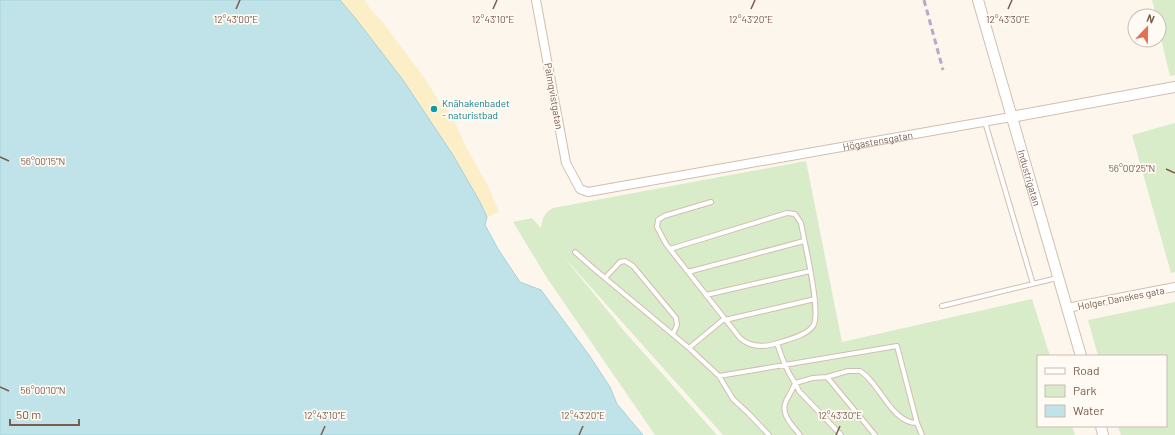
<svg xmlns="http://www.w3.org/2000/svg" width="1175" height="435" font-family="Barlow,sans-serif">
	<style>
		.green { fill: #d8ecc9 }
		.sand { fill: #fcefc7 }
		.water { fill: #bfe3e8; stroke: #a5d3da }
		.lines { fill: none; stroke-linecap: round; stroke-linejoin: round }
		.service-casing { stroke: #d1beb0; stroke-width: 6 }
		.minor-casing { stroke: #d1beb0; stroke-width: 10 }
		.tertiary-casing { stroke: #d1beb0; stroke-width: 12 }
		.service { stroke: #fff; stroke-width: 4 }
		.minor { stroke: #fff; stroke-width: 8 }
		.tertiary { stroke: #fff; stroke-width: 10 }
		.rail { stroke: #b9a8c9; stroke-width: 3; stroke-dasharray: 6 4; stroke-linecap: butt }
		.ticks { fill: none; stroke: #7a5c4d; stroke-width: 1.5 }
		.culture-dot { fill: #0f9aa8; stroke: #fffaf3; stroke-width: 1.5 }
		.labels { text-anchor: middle; stroke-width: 3.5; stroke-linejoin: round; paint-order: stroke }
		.street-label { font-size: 10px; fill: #7a5c4d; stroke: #fffaf3 }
		.culture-label { font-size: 10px; fill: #0d838f; stroke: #fffaf3; text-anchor: start }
		.ticks-label { font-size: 10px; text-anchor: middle; fill: #7a5c4d; stroke: #fffaf3; stroke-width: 3.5; stroke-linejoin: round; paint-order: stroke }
	</style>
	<rect width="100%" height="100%" fill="#fdf6ec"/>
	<!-- green -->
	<path class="green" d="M 1152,0 L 1175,0 L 1175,75 L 1170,76 L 1159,30 L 1159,16 L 1156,16 Z
		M 1175,123 L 1175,272 L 1171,273 L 1132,135 Z
		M 806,161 L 842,342 L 1032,299 L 1050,356 L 1038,356 L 1038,426 L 1072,426 L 1075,435 L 723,435 L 563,256 L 625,332 L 717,435 L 655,435 L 547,278 L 513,222 L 532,218 L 541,228 C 542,220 544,212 553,208 Z
		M 1175,302 L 1175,435 L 1121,435 L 1118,426 L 1166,426 L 1166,356 L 1098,356 L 1088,320 Z"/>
	<!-- sand -->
	<path class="sand" d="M 340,0 L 365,0 L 370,9 L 380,19 L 426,80 L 440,104 L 451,114 L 465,145 L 489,188 L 499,212 L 487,217 L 480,202 L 355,18 Z"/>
	<!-- water -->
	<path class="water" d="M 0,0 L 340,0 L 356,19 L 403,80 L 453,155 L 480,202 L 487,217 L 485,225 L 498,249 L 520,282 L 541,290 L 589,355 L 610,387 L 617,404 L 643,435 L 0,435 Z"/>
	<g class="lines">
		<defs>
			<path id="service" d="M 985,122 L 1033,284
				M 670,249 L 787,213 L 795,214 L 801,223 C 804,241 822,314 813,326 C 807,335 790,339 781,342 C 767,347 751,348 740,338 L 666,244 L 657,227 L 658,220 L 664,216 L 711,202
				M 575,252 L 593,268 L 689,348 L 719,376 L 733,399 L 749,414 L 769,435
				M 688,272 L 804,241
				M 605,278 L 620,262 L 625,261 L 633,266 L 676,318 L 677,325 L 673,334
				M 706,295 L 810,271
				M 942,306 L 1057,278
				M 725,320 L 815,299
				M 777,343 C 782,358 786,370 795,383 C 793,389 789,395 786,401 C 780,414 792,425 800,435
				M 689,348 L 724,319
				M 719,376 L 897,346 L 917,423 L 922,435
				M 827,377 L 848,371 L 860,371 C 880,383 891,423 917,423
				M 841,435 L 799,391 L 795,383 L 813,378 L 827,377 L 875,435"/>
			<g id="minor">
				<path id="s1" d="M 536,0 L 566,163 L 580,189 L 588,192 L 1011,117"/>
				<path d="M 1067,308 L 1175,287"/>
			</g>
			<g id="tertiary">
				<path id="s2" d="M 978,0 L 1081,356"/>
				<path d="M 1011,117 L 1175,87"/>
				<path d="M 1101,426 L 1103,435"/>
			</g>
		</defs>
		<!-- service casing -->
		<use href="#service" class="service-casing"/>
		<!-- minor casing -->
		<use href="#minor" class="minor-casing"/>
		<!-- tertiary casing -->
		<use href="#tertiary" class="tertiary-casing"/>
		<!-- service -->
		<use href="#service" class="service"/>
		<!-- minor -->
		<use href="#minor" class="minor"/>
		<!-- tertiary -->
		<use href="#tertiary" class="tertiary"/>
		<!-- rail -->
		<path class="rail" d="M 924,0 L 943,70"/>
	</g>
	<!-- ticks -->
	<path class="ticks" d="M 236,9 L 240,0M 493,9 L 497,0M 751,9 L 755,0M 1008,9 L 1012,0M 0,157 L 9,161M 1166,169 L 1175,173M 0,387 L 9,391M 321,435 L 325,426M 579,435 L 583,426M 836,435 L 840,426"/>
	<!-- markers -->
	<circle class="culture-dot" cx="434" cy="109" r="4"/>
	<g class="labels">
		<!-- street labels -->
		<g class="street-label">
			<text transform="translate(554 96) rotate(80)" y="4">Palmqvistgatan</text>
			<text dy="4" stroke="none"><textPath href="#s1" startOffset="498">Högastensgatan</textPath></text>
			<text dy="4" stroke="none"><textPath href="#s2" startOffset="185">Industrigatan</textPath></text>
			<text transform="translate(1121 298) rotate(-11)" y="4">Holger Danskes gata</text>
		</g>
		<!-- culture labels -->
		<g class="culture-label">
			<text x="442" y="107">Knähakenbadet<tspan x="442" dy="12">- naturistbad</tspan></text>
		</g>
	</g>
	<g class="ticks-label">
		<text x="236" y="23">12°43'00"E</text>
		<text x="493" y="23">12°43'10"E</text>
		<text x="751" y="23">12°43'20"E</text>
		<text x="1008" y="23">12°43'30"E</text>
		<text x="43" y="165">56°00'15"N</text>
		<text x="1132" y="172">56°00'25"N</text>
		<text x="43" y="394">56°00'10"N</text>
		<text x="325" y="419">12°43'10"E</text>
		<text x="583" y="419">12°43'20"E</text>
		<text x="840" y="419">12°43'30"E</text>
	</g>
	<!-- legend -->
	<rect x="1037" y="355" width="130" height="72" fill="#fffaf3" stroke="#cabbb1"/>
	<rect x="1045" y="368" width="20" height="6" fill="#ffffff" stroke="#cabbb1"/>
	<text x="1073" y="375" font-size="12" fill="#7a5c4d">Road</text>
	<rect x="1045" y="385" width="20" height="12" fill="#d8ecc9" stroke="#cabbb1"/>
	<text x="1073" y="395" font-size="12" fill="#7a5c4d">Park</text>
	<rect x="1045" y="405" width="20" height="12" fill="#bfe3e8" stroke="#cabbb1"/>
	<text x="1073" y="415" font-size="12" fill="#7a5c4d">Water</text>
	<!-- north arrow -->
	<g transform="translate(1147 28) rotate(22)"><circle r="19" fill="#fffaf3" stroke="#cabbb1"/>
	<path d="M0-3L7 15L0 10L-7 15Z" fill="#e76f51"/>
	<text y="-6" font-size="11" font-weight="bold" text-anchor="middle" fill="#7a5c4d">N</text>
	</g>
	<!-- scale -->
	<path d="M10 419v6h69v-6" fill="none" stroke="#7a5c4d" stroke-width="2"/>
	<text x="16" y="419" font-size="12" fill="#7a5c4d" stroke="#fffaf3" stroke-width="3" paint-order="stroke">50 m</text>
</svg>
